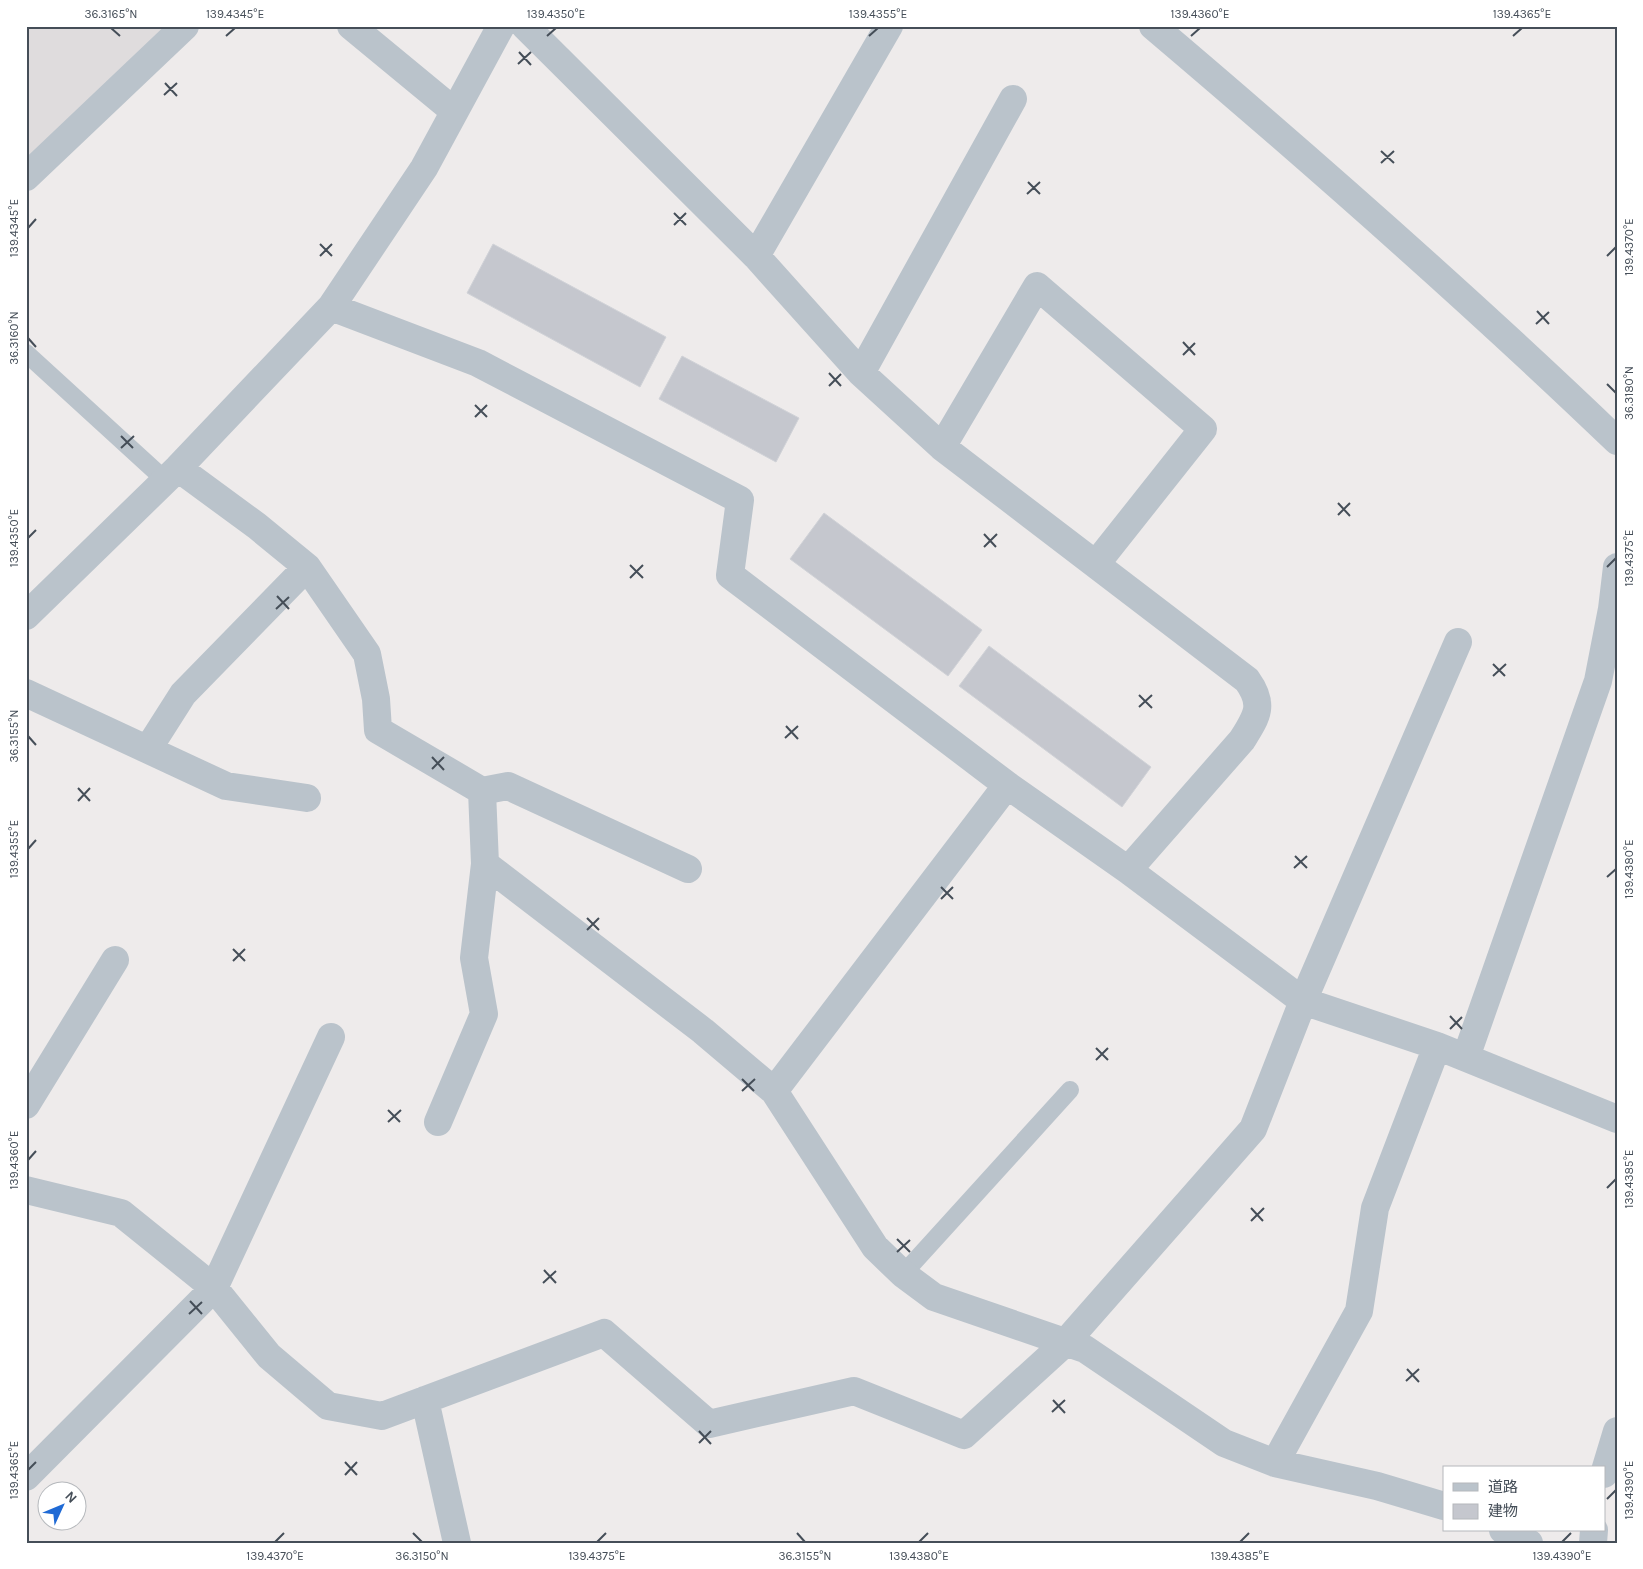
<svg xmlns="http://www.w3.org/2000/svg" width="1643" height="1569" font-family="Karla,'Noto Sans JP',sans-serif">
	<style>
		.education { fill: #dfdcdd }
		.building { fill: #c5c7ce; stroke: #d0d2d7 }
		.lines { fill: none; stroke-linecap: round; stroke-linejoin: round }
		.service { stroke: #bac3cb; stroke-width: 18 }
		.minor { stroke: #bac3cb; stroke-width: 28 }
		.ticks { fill: none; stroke: #454e58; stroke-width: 2 }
		.neatline { fill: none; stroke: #454e58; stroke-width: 2 }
		.ticks-label { font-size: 12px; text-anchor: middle; fill: #454e58 }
	</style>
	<rect width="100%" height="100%" fill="#eeebeb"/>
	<!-- education -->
	<path class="education" d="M 26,26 L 168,26 L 26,161 Z"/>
	<!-- building -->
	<path class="building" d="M 493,244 L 666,337 L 640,387 L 467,293 Z
		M 682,356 L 799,418 L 776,462 L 659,399 Z
		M 824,513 L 982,630 L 948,676 L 790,559 Z
		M 989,646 L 1151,767 L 1122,807 L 959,686 Z"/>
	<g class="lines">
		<!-- service -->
		<path class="service" d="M 26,353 L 165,480
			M 903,1274 L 1070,1090"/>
		<!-- minor -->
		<path class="minor" d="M 351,26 L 454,111
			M 525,26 L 756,256 L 861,373 L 942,447 L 1247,680 C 1265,705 1257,716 1242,740 L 1128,870
			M 1153,26 C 1311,160 1467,297 1617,441
			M 26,177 L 185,26
			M 756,256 L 889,26
			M 331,307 L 478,363 L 740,500 L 730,575 L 1007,785 L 1128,870 L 1303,1001 L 1437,1046 L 1617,1119
			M 861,373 L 1013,99
			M 942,447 L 1037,286 L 1203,429 L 1096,564
			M 178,468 L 257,526 L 307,567 L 367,654 L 376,699 L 378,730 L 482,791 L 485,864 L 703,1031 L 774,1091 L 875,1247 L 903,1274 L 934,1297 L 1085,1349 L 1224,1443 L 1275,1463 L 1377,1486 L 1444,1506
			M 26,616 L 178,468 L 331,307 L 424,168 L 501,26
			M 26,693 L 226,786 L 307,798
			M 148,749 L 183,694 L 307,567
			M 482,791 L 508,786 L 688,869
			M 1466,1057 L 1598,681 L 1612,609 L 1617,567
			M 774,1091 L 1007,785
			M 26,1105 L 115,960
			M 438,1122 L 484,1014 L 474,958 L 485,864
			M 26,1190 L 121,1213 L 214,1288 L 269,1356 L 328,1406 L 382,1416 L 604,1333 L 709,1424 L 854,1391 L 964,1435 L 1065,1343 L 1253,1129 L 1303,1001 L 1458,642
			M 425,1400 L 457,1543
			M 1275,1463 L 1359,1311 L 1375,1208 L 1437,1046
			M 1604,1474 L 1617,1431
			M 26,1477 L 214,1288 L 331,1037
			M 1503,1530 L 1529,1543
			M 1593,1543 L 1594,1530"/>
	</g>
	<!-- ticks -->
	<path class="ticks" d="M 111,28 L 120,36M 226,36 L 235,28M 547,36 L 556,28M 869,36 L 878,28M 1191,36 L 1200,28M 1513,36 L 1522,28M 519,52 L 531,65M 518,64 L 531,52M 165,83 L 177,96M 164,95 L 177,83M 1381,151 L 1394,163M 1381,163 L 1394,151M 1028,182 L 1040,194M 1027,194 L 1040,182M 674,213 L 686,225M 674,225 L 686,213M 28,228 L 36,219M 320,244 L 332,256M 320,256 L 332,244M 1607,256 L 1616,247M 1537,311 L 1549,324M 1536,324 L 1549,312M 28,338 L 36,347M 1183,342 L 1195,355M 1183,355 L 1195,343M 829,373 L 841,386M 1607,384 L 1616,393M 829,386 L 841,374M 475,405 L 487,417M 475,417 L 487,405M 121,436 L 133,448M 121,448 L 134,436M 1338,503 L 1350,516M 1338,515 L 1350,503M 984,534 L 996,547M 28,538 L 36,530M 984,547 L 997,534M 630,565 L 643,578M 1607,567 L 1616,558M 630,578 L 643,565M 277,596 L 289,609M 276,609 L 289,597M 1493,664 L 1505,676M 1493,676 L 1506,664M 1139,695 L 1152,708M 1139,707 L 1152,695M 786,726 L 798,739M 28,736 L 36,745M 785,738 L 798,726M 432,757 L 444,770M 432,769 L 444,757M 78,788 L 90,801M 78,801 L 90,788M 28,849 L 36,840M 1295,856 L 1307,868M 1294,868 L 1307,856M 1607,877 L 1616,869M 941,887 L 953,899M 941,899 L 953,887M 587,918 L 599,930M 587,930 L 599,918M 233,949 L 245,961M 233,961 L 245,949M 1450,1016 L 1462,1029M 1450,1029 L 1462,1017M 1096,1048 L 1108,1060M 1096,1060 L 1108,1048M 742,1079 L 754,1091M 742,1091 L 755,1079M 388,1110 L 400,1122M 388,1122 L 401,1110M 28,1160 L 36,1151M 1607,1188 L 1616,1179M 1251,1208 L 1263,1221M 1251,1221 L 1264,1208M 897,1239 L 910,1252M 897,1252 L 910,1240M 544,1270 L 556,1283M 543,1283 L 556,1271M 190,1301 L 202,1314M 189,1314 L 202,1302M 1407,1369 L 1419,1382M 1406,1381 L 1419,1369M 1053,1400 L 1065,1413M 1052,1412 L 1065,1400M 699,1431 L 711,1444M 699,1443 L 711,1431M 345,1462 L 357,1475M 28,1470 L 36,1462M 345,1475 L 357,1462M 1607,1499 L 1616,1490M 413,1533 L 422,1542M 797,1533 L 805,1542M 275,1542 L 284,1533M 597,1542 L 606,1533M 919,1542 L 928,1533M 1240,1542 L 1249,1533M 1562,1542 L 1571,1533"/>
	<!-- border -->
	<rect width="1643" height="1569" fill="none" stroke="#ffffff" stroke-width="55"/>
	<!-- legend -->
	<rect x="1443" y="1466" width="162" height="65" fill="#ffffff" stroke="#b5b8bc"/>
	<rect x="1453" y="1483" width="25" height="8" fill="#bac3cb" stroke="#b5b8bc"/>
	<text x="1488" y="1492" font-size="15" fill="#454e58">道路</text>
	<rect x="1453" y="1504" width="25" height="15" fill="#c5c7ce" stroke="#b5b8bc"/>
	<text x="1488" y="1516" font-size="15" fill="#454e58">建物</text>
	<!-- north arrow -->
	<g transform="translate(62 1506) rotate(46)"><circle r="24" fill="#ffffff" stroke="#b5b8bc"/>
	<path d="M0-4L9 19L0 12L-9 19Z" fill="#1f6ad5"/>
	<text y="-8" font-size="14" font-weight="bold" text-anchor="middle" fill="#454e58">N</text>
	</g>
	<rect x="28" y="28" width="1588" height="1514" class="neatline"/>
	<g class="ticks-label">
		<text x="111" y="18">36.3165°N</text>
		<text x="235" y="18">139.4345°E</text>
		<text x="556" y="18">139.4350°E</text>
		<text x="878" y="18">139.4355°E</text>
		<text x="1200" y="18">139.4360°E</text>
		<text x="1522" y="18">139.4365°E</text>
		<text transform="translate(14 228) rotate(-90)" y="4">139.4345°E</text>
		<text transform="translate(1629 247) rotate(-90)" y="4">139.4370°E</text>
		<text transform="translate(14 338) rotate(-90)" y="4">36.3160°N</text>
		<text transform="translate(1629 393) rotate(-90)" y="4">36.3180°N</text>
		<text transform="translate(14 538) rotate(-90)" y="4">139.4350°E</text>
		<text transform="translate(1629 558) rotate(-90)" y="4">139.4375°E</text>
		<text transform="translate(14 736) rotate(-90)" y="4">36.3155°N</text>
		<text transform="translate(14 849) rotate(-90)" y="4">139.4355°E</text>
		<text transform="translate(1629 869) rotate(-90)" y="4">139.4380°E</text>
		<text transform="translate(14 1160) rotate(-90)" y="4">139.4360°E</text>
		<text transform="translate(1629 1179) rotate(-90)" y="4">139.4385°E</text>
		<text transform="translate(14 1470) rotate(-90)" y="4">139.4365°E</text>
		<text transform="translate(1629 1490) rotate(-90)" y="4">139.4390°E</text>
		<text x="275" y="1560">139.4370°E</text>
		<text x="422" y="1560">36.3150°N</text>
		<text x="597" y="1560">139.4375°E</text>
		<text x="805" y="1560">36.3155°N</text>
		<text x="919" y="1560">139.4380°E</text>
		<text x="1240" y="1560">139.4385°E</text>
		<text x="1562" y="1560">139.4390°E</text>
	</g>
</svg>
